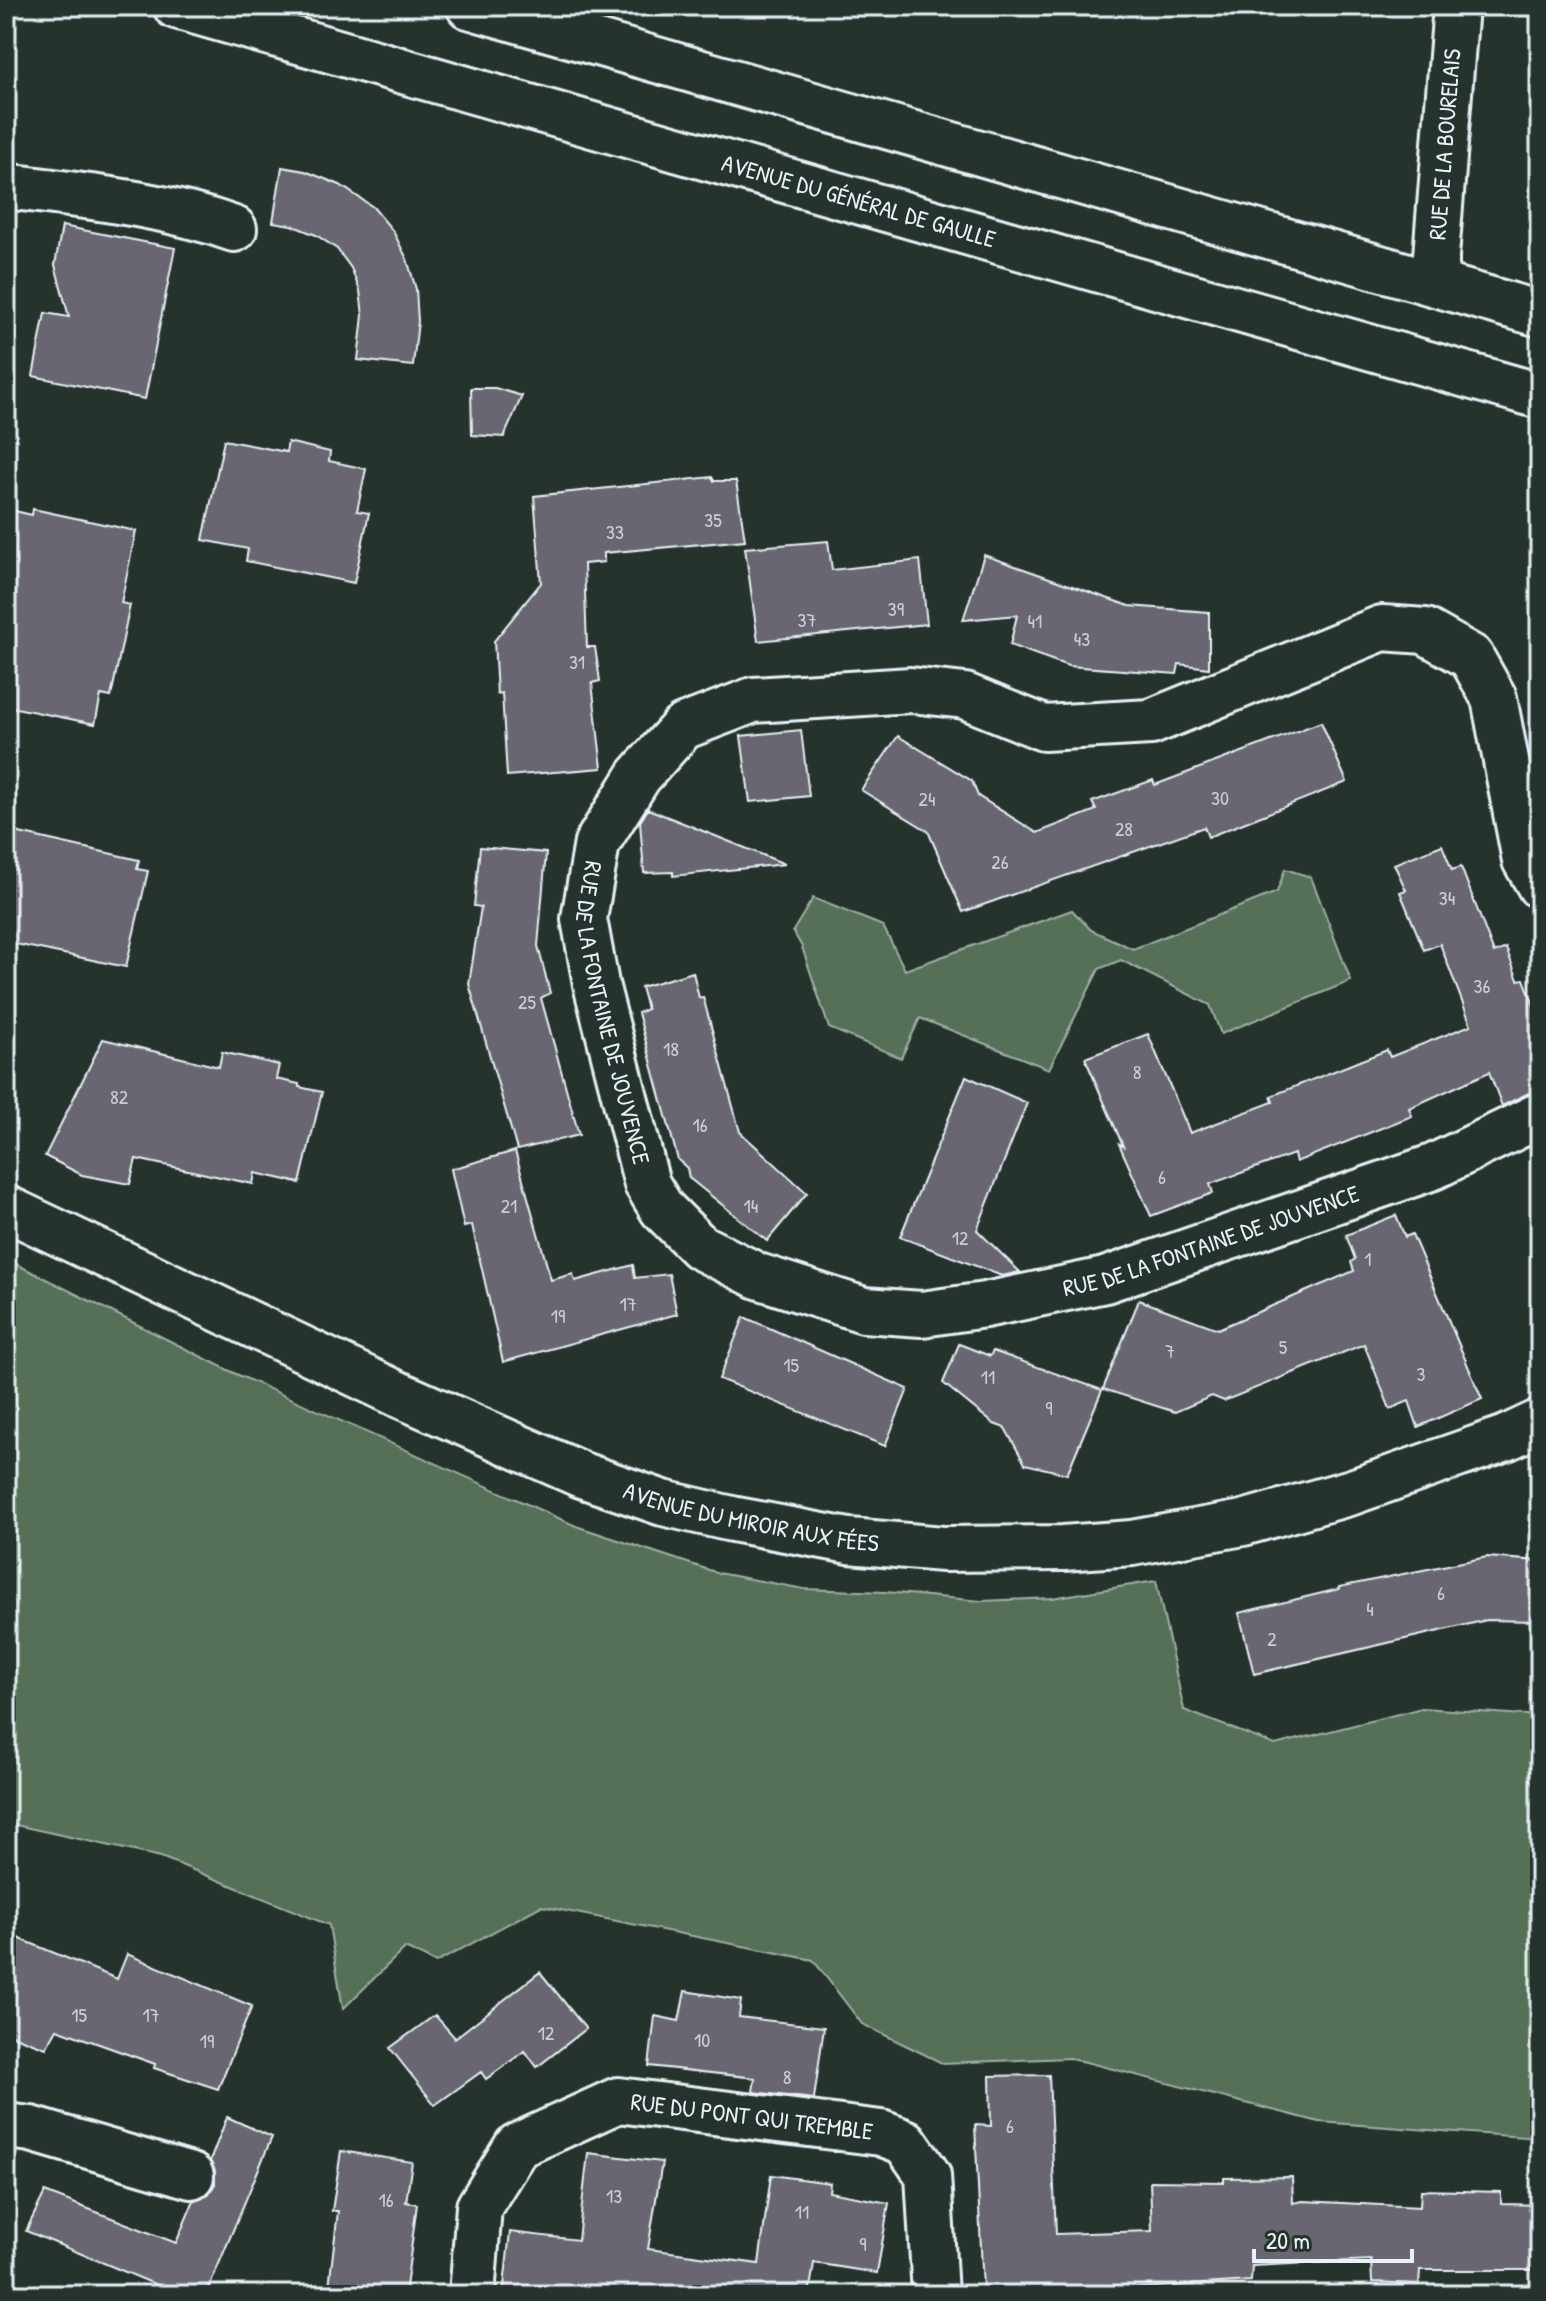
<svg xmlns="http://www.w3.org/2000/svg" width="1546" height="2301" font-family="'Patrick Hand',sans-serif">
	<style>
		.green { fill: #557057; stroke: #9eb0a8; stroke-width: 2 }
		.building { fill: #696672; stroke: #e8f1f8; stroke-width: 2 }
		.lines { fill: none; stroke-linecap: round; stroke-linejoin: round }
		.minor-casing { stroke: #e8f1f8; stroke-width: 50 }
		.major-casing { stroke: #e8f1f8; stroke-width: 50 }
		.minor { stroke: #26332d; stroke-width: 44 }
		.major { stroke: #26332d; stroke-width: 44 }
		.labels { text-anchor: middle; stroke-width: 7; stroke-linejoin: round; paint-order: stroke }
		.number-label { font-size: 20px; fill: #c8ced6 }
		.street-label { font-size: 24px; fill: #e8f1f8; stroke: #26332d }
	</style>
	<rect width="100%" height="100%" fill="#26332d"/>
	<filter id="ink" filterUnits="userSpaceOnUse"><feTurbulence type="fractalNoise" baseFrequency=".0125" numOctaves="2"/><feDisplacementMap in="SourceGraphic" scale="16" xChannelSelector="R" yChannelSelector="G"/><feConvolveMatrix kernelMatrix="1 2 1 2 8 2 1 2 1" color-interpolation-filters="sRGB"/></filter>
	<g filter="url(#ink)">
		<!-- green -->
		<path class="green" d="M 1285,869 L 1311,877 L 1351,981 L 1221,1034 L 1210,1005 L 1121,960 L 1099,969 L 1049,1069 L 920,1018 L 901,1058 L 829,1028 L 802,947 L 793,931 L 813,898 L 883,926 L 905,970 L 1072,910 L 1091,930 L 1133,949 L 1277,892 Z
			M 6,1259 L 236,1374 L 576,1526 L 718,1573 L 804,1589 L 886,1592 L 981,1601 L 1052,1598 L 1156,1581 L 1184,1710 L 1275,1745 L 1422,1708 L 1540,1716 L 1540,2138 L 1319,2122 L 1070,2058 L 942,2063 L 862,2024 L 813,1960 L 541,1906 L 436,1963 L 405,1948 L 343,2009 L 329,1925 L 161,1857 L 6,1823 Z"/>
		<!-- building -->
		<path class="building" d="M 282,167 L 305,171 L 340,185 L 373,207 L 393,231 L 407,259 L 416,289 L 418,321 L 413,366 L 358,360 L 363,315 L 360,291 L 351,268 L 337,249 L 316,235 L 291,225 L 273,222 Z
			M 62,226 L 175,248 L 145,399 L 33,376 L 45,313 L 69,317 L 55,265 Z
			M 471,388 L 495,388 L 522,396 L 504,437 L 472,435 Z
			M 224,440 L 286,452 L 288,442 L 330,452 L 329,461 L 366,469 L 357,511 L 369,513 L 354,583 L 246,561 L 248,549 L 203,540 Z
			M 712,477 L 714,481 L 736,481 L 745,540 L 604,553 L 604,562 L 584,564 L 587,647 L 595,647 L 600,681 L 592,683 L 602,768 L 507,776 L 502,693 L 497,694 L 494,641 L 541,583 L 534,496 Z
			M 6,509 L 32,515 L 33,509 L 136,531 L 121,603 L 130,605 L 111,697 L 101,695 L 95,724 L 6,706 Z
			M 828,541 L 832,570 L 920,560 L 927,624 L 758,641 L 745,548 Z
			M 984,555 L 1129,606 L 1209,612 L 1209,668 L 1179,664 L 1177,674 L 1068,666 L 1010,645 L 1017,615 L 963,620 Z
			M 1321,722 L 1347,782 L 1208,837 L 1204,827 L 963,912 L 928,831 L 861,790 L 898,736 L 972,781 L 978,796 L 1037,833 L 1096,810 L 1092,802 L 1153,780 L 1155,785 Z
			M 801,730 L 809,796 L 750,802 L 741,736 Z
			M 648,809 L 785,864 L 673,876 L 673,872 L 644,873 L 640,822 Z
			M 6,830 L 139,860 L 137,869 L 148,871 L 126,967 L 6,942 Z
			M 1442,845 L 1452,870 L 1461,867 L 1494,953 L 1506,948 L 1518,980 L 1524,979 L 1540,1021 L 1540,1090 L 1529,1093 L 1502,1106 L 1489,1072 L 1409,1108 L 1412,1116 L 1296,1162 L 1294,1154 L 1210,1184 L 1213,1193 L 1151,1216 L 1119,1144 L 1123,1146 L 1085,1058 L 1148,1034 L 1190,1133 L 1273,1102 L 1271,1096 L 1387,1050 L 1390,1057 L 1471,1025 L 1440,944 L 1424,950 L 1400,892 L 1406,890 L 1394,864 Z
			M 480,847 L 546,853 L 538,946 L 550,993 L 541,998 L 579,1135 L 517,1150 L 469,984 L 481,907 L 474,906 Z
			M 693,972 L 699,998 L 703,997 L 740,1132 L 807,1193 L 767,1241 L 689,1178 L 687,1168 L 678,1160 L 638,1013 L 647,1009 L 641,987 Z
			M 103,1039 L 219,1067 L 222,1052 L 279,1065 L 276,1079 L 299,1084 L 299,1087 L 322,1092 L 300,1183 L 255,1173 L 253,1184 L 136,1159 L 130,1184 L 82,1175 L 45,1156 Z
			M 966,1076 L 1027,1103 L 977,1230 L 1020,1272 L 1002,1276 L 900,1237 Z
			M 515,1151 L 551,1280 L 573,1274 L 575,1281 L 633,1265 L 635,1278 L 669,1274 L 677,1314 L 503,1362 L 472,1225 L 464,1227 L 451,1169 Z
			M 1396,1215 L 1405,1237 L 1412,1234 L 1482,1399 L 1418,1427 L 1409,1401 L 1390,1409 L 1364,1344 L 1224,1401 L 1212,1396 L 1175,1412 L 1103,1389 L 1139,1300 L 1218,1329 L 1354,1271 L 1351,1262 L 1355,1259 L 1346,1235 Z
			M 744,1317 L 908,1389 L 885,1446 L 719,1379 Z
			M 959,1344 L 990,1356 L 993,1351 L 1102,1390 L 1067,1474 L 1025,1464 L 1005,1428 L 994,1424 L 943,1383 Z
			M 1487,1557 L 1540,1561 L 1540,1621 L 1487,1620 L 1254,1674 L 1239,1613 L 1339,1589 L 1339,1587 Z
			M 6,1933 L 117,1979 L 127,1954 L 252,2006 L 218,2089 L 154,2068 L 155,2064 L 57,2029 L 46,2048 L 6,2033 Z
			M 540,1972 L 586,2029 L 537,2067 L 525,2051 L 486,2079 L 481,2072 L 435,2105 L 390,2048 L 435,2015 L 455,2038 Z
			M 685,1991 L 741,2000 L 739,2017 L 824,2027 L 814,2099 L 753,2092 L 755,2078 L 649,2066 L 655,2016 L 679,2021 Z
			M 1049,2075 L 1056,2234 L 1152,2231 L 1150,2181 L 1224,2182 L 1224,2178 L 1292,2177 L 1293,2203 L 1303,2201 L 1420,2207 L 1421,2190 L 1501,2192 L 1501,2204 L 1540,2205 L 1540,2270 L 1420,2270 L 1419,2284 L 1372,2282 L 1371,2260 L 1252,2266 L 1251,2281 L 1079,2292 L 1080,2295 L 1033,2295 L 1033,2289 L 983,2290 L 975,2125 L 991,2126 L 990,2076 Z
			M 227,2117 L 272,2137 L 206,2295 L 181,2295 L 26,2231 L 45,2192 L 176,2243 L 194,2200 L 208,2195 L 215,2184 L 215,2171 L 210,2161 Z
			M 341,2151 L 412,2162 L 406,2202 L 417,2204 L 405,2295 L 328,2295 L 338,2211 L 332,2211 Z
			M 588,2153 L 662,2162 L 648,2249 L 759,2264 L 771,2175 L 830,2183 L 829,2192 L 889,2203 L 877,2273 L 814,2263 L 809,2295 L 503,2295 L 510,2232 L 578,2240 Z"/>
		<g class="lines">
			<defs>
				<g id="minor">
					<path d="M 6,186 C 83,196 161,203 234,229"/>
					<path id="s1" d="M 1436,284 L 1436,256 L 1456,6"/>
					<path id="s2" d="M 1540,886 L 1525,860 L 1494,698 L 1471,657 L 1425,631 L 1382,628 L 1151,722 L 1044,728 L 965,696 L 911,690 L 753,700 L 683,727 L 639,776 L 597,843 L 584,919 L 596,984 L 647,1184 L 662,1209 L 700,1247 L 758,1276 L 864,1310 L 922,1314 L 985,1305 L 1105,1280 L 1433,1167 L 1540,1115"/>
					<path id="s3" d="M 6,1208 L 398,1394 L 582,1475 L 663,1503 L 732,1519 L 849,1541 L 943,1549 L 1063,1548 L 1132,1543 L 1243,1523 L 1352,1492 L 1506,1438 L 1540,1422"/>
					<path d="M 6,2126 L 31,2129 L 191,2176"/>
					<path id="s4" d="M 472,2295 L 479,2207 L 517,2146 L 618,2100 L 881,2133 L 905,2142 L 928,2175 L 935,2295"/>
				</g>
				<g id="major">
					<path id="s5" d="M 176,6 L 1540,396"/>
					<path d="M 469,6 L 1540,314"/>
				</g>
			</defs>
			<!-- minor casing -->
			<use href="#minor" class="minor-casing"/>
			<!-- major casing -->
			<use href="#major" class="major-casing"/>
			<!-- minor -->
			<use href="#minor" class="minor"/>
			<!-- major -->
			<use href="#major" class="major"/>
		</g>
	</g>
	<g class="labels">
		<!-- number labels -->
		<g class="number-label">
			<text x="713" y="527">35</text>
			<text x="615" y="539">33</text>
			<text x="896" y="616">39</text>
			<text x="807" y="627">37</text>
			<text x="1035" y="628">41</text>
			<text x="1082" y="646">43</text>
			<text x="577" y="669">31</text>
			<text x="1220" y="805">30</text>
			<text x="927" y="806">24</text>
			<text x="1124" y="836">28</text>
			<text x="1000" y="869">26</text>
			<text x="1447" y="905">34</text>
			<text x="1482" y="993">36</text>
			<text x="527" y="1009">25</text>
			<text x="671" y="1056">18</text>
			<text x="1137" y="1079">8</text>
			<text x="119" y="1104">82</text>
			<text x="700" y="1132">16</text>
			<text x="1162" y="1184">6</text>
			<text x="509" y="1213">21</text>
			<text x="751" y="1213">14</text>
			<text x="960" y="1245">12</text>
			<text x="1368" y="1266">1</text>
			<text x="628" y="1311">17</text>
			<text x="558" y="1323">19</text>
			<text x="1283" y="1354">5</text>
			<text x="1170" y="1358">7</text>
			<text x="791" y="1372">15</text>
			<text x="1421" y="1381">3</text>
			<text x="988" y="1384">11</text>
			<text x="1049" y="1415">9</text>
			<text x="1441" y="1600">6</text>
			<text x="1370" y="1616">4</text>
			<text x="1272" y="1646">2</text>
			<text x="79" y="2022">15</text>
			<text x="151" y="2022">17</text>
			<text x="546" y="2040">12</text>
			<text x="702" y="2047">10</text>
			<text x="207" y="2048">19</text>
			<text x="787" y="2084">8</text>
			<text x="1010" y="2133">6</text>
			<text x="614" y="2203">13</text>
			<text x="386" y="2207">16</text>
			<text x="802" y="2219">11</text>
			<text x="863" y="2251">9</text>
		</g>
		<!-- street labels -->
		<g class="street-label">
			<text dy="8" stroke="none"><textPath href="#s1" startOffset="140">RUE DE LA BOURELAIS</textPath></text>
			<text dy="8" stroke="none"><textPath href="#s5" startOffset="710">AVENUE DU GÉNÉRAL DE GAULLE</textPath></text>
			<text dy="8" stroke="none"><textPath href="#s2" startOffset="1386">RUE DE LA FONTAINE DE JOUVENCE</textPath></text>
			<text dy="8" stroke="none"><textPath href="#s2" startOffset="2178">RUE DE LA FONTAINE DE JOUVENCE</textPath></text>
			<text dy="8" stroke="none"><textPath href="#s3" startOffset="810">AVENUE DU MIROIR AUX FÉES</textPath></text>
			<text dy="8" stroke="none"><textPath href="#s4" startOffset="406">RUE DU PONT QUI TREMBLE</textPath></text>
		</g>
	</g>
	<!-- margin -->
	<rect width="1546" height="2301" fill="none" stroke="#26332d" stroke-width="32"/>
	<rect x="16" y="16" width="1514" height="2269" fill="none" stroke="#e8f1f8" stroke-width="3" filter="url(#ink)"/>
	<!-- scale -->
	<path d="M1254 2249v12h158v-12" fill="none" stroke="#e8f1f8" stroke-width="4"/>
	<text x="1266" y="2249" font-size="24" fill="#e8f1f8" stroke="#26332d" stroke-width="6" paint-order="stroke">20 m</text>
</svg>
